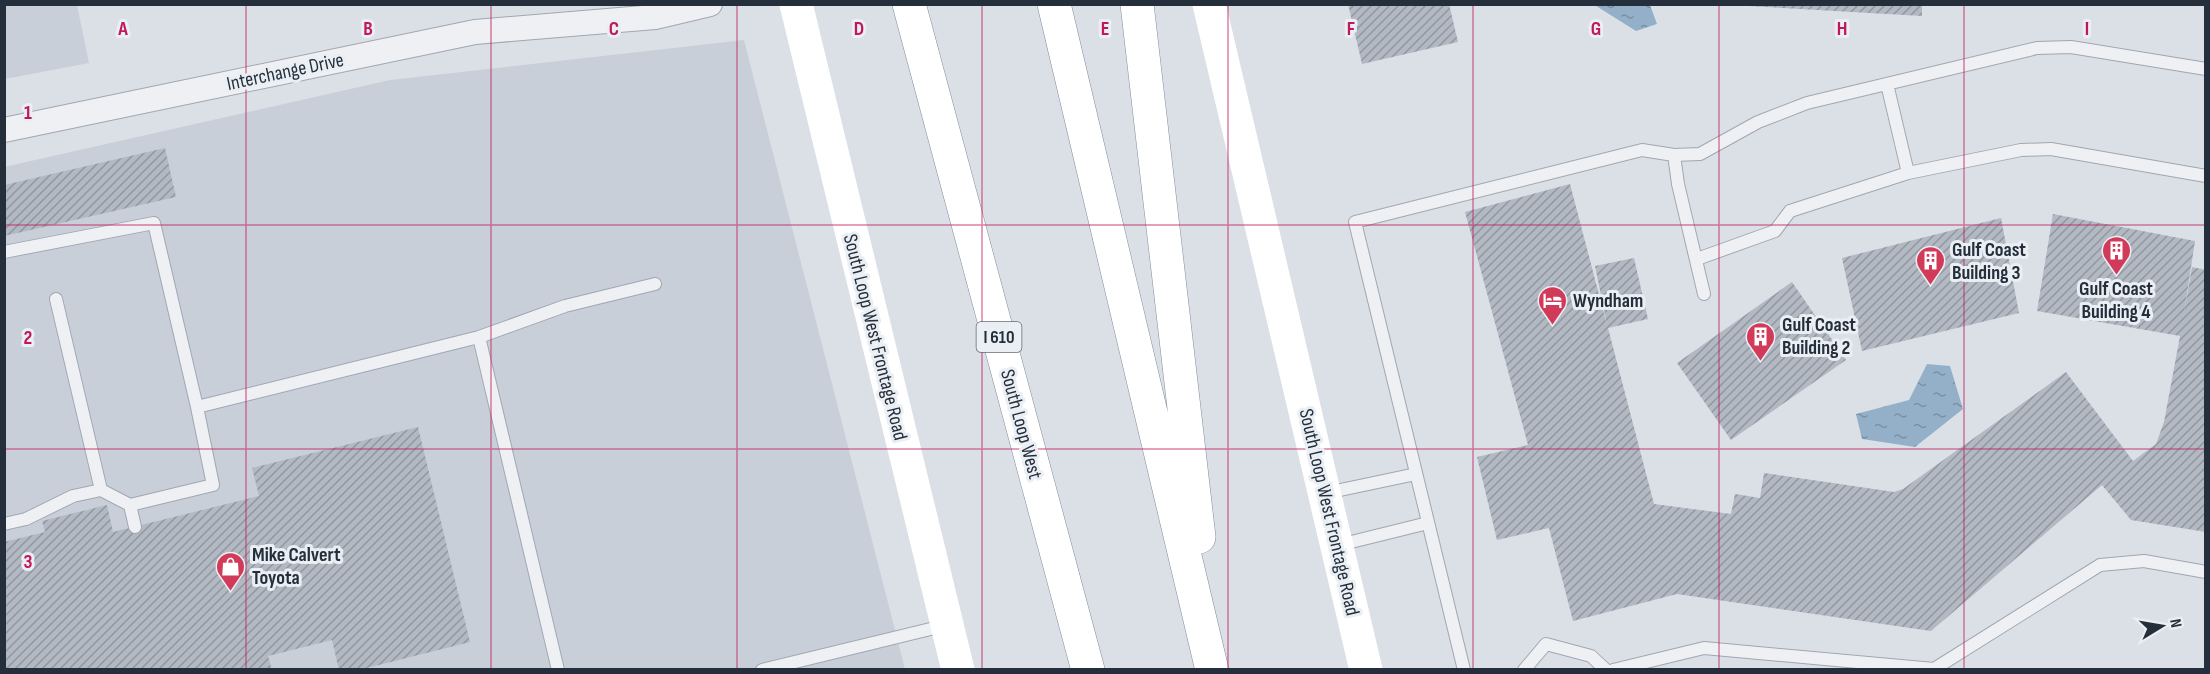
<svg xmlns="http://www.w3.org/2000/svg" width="2210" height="674" font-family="'Sofia Sans Condensed',sans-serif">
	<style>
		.built { fill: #c9cfd8 }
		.water { fill: url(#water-ripples) }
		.building { fill: url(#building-hatch) }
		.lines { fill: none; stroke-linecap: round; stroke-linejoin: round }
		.lane-casing { stroke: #a1a7b0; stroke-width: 14 }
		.street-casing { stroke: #a1a7b0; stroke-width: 26 }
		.highway-casing { stroke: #828e9d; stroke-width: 34 }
		.lane { stroke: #eef0f4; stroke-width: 12 }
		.street { stroke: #eef0f4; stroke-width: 24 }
		.secondary { stroke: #fff; stroke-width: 33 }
		.highway { stroke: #fff; stroke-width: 33 }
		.grid { fill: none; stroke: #c2185b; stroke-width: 1.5; stroke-opacity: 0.55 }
		.labels { text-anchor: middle; stroke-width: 6; stroke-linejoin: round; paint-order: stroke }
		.shield { fill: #eaeff4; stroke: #606973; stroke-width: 1.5 }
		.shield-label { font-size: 18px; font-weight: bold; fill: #252f3c }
		.street-label { font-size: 20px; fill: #252f3c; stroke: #eaeff4 }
		.poi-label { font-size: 20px; font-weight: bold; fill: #252f3c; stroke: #eaeff4; text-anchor: start }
		.grid-label { font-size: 20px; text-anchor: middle; font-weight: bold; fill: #c2185b; stroke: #eaeff4; stroke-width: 6; stroke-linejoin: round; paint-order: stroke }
	</style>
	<defs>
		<pattern id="water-ripples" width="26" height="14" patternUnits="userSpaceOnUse" patternTransform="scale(1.5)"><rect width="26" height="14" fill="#94b0c8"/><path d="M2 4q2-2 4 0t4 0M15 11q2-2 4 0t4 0" fill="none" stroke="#7990a4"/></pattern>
		<pattern id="building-hatch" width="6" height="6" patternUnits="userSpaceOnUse" patternTransform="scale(1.5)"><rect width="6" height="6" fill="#b2b9c3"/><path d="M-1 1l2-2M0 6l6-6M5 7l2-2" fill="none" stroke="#9197a0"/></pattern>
	</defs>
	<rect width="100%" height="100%" fill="#dbe0e6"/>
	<!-- built -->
	<path class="built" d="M 5,4 L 77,5 L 89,63 L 5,79 Z
		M 744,40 L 905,669 L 5,669 L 4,167 L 390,80 Z"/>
	<!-- water -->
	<path class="water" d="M 1593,4 L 1650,5 L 1657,24 L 1636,31 Z
		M 1927,364 L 1950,366 L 1963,409 L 1915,447 L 1862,439 L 1856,414 L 1909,400 Z"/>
	<!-- building -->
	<path class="building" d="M 1348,4 L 1449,4 L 1458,42 L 1362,64 Z
		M 1748,4 L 1922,4 L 1922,16 L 1748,6 Z
		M 165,148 L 176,197 L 4,236 L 4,185 Z
		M 1570,184 L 1607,325 L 1595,266 L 1634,258 L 1648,319 L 1608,328 L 1654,504 L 1731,514 L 1735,494 L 1760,498 L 1764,473 L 1894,492 L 1903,489 L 2066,372 L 2133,461 L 2156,444 L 2164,422 L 2180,336 L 2037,311 L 2053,214 L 2195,241 L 2184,313 L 2192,267 L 2206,270 L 2206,532 L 2131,520 L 2102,485 L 1931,631 L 1677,594 L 1573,621 L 1549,528 L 1497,540 L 1477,457 L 1528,445 L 1465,212 Z
		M 2001,218 L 2019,313 L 1862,351 L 1842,258 Z
		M 1792,282 L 1846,360 L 1731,440 L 1677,363 Z
		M 418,427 L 470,642 L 359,670 L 339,670 L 332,640 L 268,656 L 272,670 L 4,670 L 4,542 L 45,532 L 42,521 L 107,505 L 113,532 L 259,496 L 252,468 Z"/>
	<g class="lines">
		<defs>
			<path id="lane" d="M 1887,84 L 1908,173
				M 1674,155 L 1678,184 L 1704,294
				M 4,252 L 154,223 L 197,407 L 479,337 L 558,670
				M 1697,259 L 1775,231 L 1790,211 L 1908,173 L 2021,150 L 2051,149 L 2206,176
				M 56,299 L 101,490
				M 479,337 L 565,306 L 655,284
				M 1326,493 L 1416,474
				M 130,505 L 135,527
				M 4,524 L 26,519 L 73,496 L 101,490 L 130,505 L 213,485 L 197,407
				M 1339,545 L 1428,523
				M 762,670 L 947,625
				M 1464,670 L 1355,222 L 1642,150 L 1674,155 L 1700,154 L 1758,122 L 1807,103 L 2037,48 L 2071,47 L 2206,69
				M 1524,670 L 1546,644 L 1591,656 L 1606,670
				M 1613,670 L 1704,648 L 1934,669 L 2100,565 L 2144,561 L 2206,572"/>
			<path id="street" d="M 4,130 L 475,32 L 655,17 L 710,4"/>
			<path id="highway" d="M 909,4 L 1088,670
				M 1054,4 L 1212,670
				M 1137,4 L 1199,537"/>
		</defs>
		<!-- lane casing -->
		<use href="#lane" class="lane-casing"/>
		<!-- street casing -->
		<use href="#street" class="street-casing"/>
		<!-- highway casing -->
		<use href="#highway" class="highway-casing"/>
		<!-- lane -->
		<use href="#lane" class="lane"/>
		<!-- street -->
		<use href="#street" class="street"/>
		<!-- secondary -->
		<path class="secondary" d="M 796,4 L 958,670
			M 1209,4 L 1366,670"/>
		<!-- highway -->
		<use href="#highway" class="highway"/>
	</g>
	<!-- grid -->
	<path class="grid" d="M 246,4 L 246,670M 491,4 L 491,670M 737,4 L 737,670M 982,4 L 982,670M 1228,4 L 1228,670M 1473,4 L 1473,670M 1719,4 L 1719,670M 1964,4 L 1964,670M 4,225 L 2206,225M 4,449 L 2206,449"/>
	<!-- icons -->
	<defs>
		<symbol id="building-pin" viewBox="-11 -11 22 30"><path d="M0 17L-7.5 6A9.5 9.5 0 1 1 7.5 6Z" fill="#d13a59" stroke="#eaeff4"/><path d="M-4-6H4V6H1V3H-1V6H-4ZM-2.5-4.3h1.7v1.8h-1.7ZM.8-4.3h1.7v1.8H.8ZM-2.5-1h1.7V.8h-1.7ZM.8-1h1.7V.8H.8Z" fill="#fff"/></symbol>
		<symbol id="hotel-pin" viewBox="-11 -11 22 30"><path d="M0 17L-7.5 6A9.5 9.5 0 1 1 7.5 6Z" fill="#d13a59" stroke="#eaeff4"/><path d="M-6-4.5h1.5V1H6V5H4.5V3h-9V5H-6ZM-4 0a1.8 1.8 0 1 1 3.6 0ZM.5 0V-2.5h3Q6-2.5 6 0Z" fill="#fff"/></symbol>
		<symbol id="shop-pin" viewBox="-11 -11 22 30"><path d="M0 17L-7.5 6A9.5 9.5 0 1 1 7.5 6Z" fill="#d13a59" stroke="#eaeff4"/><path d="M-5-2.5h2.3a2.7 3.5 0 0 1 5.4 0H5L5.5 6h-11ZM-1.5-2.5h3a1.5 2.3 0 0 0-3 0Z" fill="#fff"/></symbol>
	</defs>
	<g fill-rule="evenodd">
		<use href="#building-pin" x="2100" y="234" width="33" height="45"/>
		<use href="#building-pin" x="1914" y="244" width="33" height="45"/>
		<use href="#hotel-pin" x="1536" y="284" width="33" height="45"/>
		<use href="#building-pin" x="1744" y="320" width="33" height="45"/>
		<use href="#shop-pin" x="214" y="550" width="33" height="45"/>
	</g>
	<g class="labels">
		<!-- shield labels -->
		<rect class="shield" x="976.5" y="322" width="45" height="30" rx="4.5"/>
		<g class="shield-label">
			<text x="999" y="343">I 610</text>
		</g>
		<!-- street labels -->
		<g class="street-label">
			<text transform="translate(285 71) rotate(-12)" y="7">Interchange Drive</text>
			<text transform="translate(876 337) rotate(76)" y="7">South Loop West Frontage Road</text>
			<text transform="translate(1022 424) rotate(75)" y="7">South Loop West</text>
			<text transform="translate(1330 512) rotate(77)" y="7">South Loop West Frontage Road</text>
		</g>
		<!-- poi labels -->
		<g class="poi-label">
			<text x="1952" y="256">Gulf Coast<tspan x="1952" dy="23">Building 3</tspan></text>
			<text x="2116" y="295" text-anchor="middle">Gulf Coast<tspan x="2116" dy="23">Building 4</tspan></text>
			<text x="1573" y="307">Wyndham</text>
			<text x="1782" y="331">Gulf Coast<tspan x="1782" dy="23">Building 2</tspan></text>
			<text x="252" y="561">Mike Calvert<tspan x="252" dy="23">Toyota</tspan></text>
		</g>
	</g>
	<g class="grid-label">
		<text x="123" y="35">A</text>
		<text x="368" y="35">B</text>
		<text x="614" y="35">C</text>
		<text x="859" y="35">D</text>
		<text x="1105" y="35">E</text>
		<text x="1351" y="35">F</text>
		<text x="1596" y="35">G</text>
		<text x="1842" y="35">H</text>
		<text x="2087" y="35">I</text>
		<text x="28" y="119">1</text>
		<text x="28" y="344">2</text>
		<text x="28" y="568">3</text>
	</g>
	<!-- border -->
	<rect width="2210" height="674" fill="none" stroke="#252f3c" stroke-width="12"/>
	<!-- north arrow -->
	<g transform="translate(2162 626) rotate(79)" stroke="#eaeff4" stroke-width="4.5" paint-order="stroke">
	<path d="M0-4.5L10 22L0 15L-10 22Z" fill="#252f3c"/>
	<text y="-9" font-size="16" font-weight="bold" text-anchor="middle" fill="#252f3c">N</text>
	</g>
</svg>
